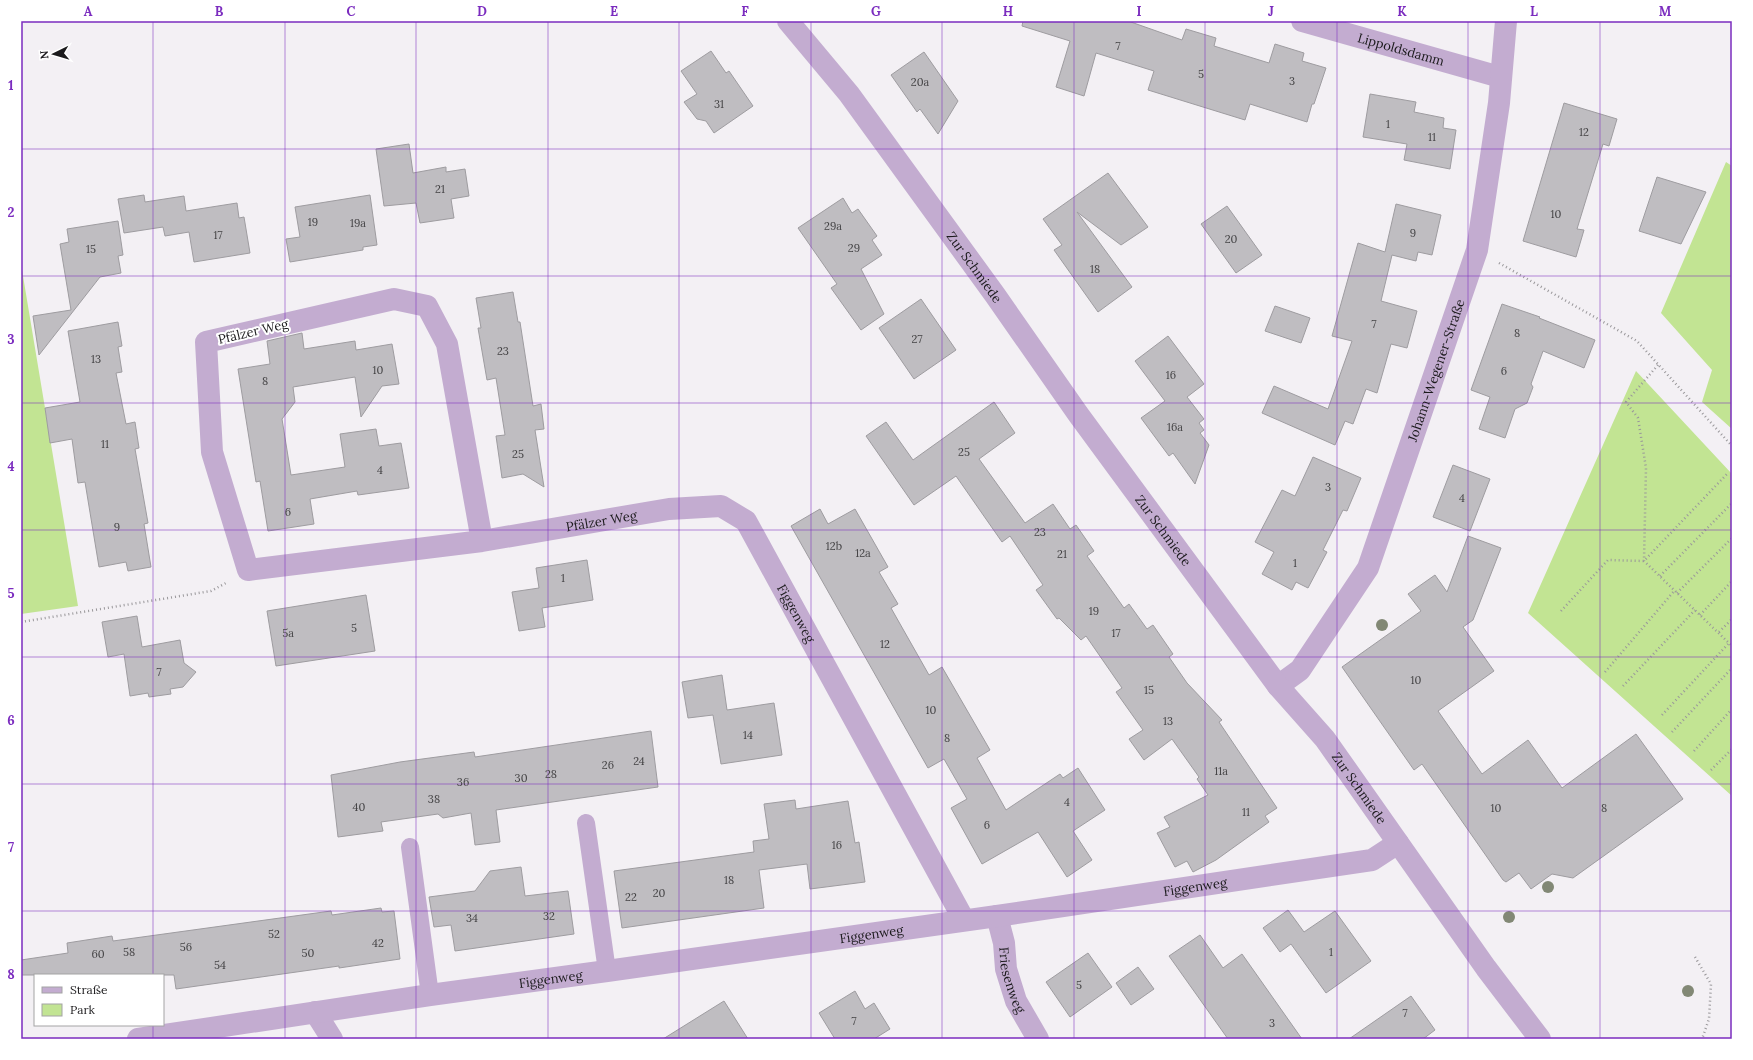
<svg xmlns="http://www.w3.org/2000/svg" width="1753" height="1060" font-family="Lora,serif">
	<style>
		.green { fill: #c2e493 }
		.building { fill: #bfbdc1; stroke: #9e9ca0 }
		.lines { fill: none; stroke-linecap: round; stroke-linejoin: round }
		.path { stroke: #99979a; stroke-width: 2.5; stroke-dasharray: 1 3; stroke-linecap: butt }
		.service { stroke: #c3acd0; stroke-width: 18 }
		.minor { stroke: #c3acd0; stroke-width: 22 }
		.tertiary { stroke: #c3acd0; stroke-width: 22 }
		.tree { fill: #828875 }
		.grid { fill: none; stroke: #7b2cbf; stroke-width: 1; stroke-opacity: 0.55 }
		.labels { text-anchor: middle; stroke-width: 4; stroke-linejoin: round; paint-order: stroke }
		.number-label { font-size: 11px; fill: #444345 }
		.street-label { font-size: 13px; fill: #1b1a1c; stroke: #fff }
		.neatline { fill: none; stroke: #7b2cbf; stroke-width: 1.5 }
		.grid-label { font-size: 13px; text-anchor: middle; font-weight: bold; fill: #7b2cbf }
	</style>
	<rect width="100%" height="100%" fill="#f3f0f4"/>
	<!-- green -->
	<path class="green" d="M 1726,162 L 1732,166 L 1732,429 L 1702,402 L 1712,370 L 1661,313 Z
		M 21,264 L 78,606 L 21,614 Z
		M 1636,371 L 1732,474 L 1732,796 L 1528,613 Z"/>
	<!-- building -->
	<path class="building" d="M 1023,21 L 1128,21 L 1182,40 L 1186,29 L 1216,38 L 1214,46 L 1269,63 L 1275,44 L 1304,53 L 1302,61 L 1326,68 L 1314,104 L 1312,104 L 1307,122 L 1250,104 L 1245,120 L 1148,90 L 1154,71 L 1096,53 L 1084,96 L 1056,87 L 1070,41 L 1022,26 Z
		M 711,51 L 726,73 L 729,71 L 753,106 L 714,133 L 706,121 L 697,119 L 684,102 L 697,94 L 681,71 Z
		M 924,52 L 958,101 L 938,134 L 920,109 L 917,112 L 891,75 Z
		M 1370,94 L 1416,102 L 1414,112 L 1444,118 L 1443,128 L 1456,130 L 1450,169 L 1404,160 L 1407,144 L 1363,137 Z
		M 1564,103 L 1617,119 L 1609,146 L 1603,144 L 1577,229 L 1584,230 L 1576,257 L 1523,241 Z
		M 409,144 L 413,173 L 446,167 L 446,172 L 465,169 L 469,196 L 451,199 L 454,218 L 420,223 L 416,203 L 384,206 L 376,149 Z
		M 1108,173 L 1148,227 L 1121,245 L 1077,212 L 1132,287 L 1098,312 L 1054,250 L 1062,245 L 1043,219 Z
		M 1657,177 L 1706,192 L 1681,244 L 1639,231 Z
		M 144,195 L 145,202 L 184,196 L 186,211 L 237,203 L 239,218 L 244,217 L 250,253 L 194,262 L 189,232 L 165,236 L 163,227 L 124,233 L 118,199 Z
		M 370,195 L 377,245 L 363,247 L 363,250 L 290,262 L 286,239 L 300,237 L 295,207 Z
		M 843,198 L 852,213 L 858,209 L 877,236 L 872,240 L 882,255 L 861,269 L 884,314 L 861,330 L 831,288 L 837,284 L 798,228 Z
		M 1396,204 L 1441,215 L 1432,255 L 1418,252 L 1416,261 L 1392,255 L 1381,301 L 1417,311 L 1407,348 L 1391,344 L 1377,393 L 1366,389 L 1353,424 L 1345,421 L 1335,445 L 1262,413 L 1274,386 L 1328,409 L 1352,341 L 1332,336 L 1358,243 L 1385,252 Z
		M 1227,206 L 1262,255 L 1236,273 L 1201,224 Z
		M 118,221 L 123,255 L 118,256 L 121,273 L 100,277 L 39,355 L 33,316 L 71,310 L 60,244 L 69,242 L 67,229 Z
		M 513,292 L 518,322 L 520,322 L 533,406 L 541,404 L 544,429 L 535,430 L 544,487 L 523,474 L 502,478 L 496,436 L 505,435 L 496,378 L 487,380 L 478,328 L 481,328 L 476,298 Z
		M 921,299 L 956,350 L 914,379 L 879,328 Z
		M 1502,304 L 1540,317 L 1539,318 L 1595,340 L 1584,368 L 1543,351 L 1531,384 L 1533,387 L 1527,403 L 1515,409 L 1505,438 L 1479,429 L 1490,397 L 1471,390 Z
		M 1275,306 L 1310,318 L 1301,343 L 1265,331 Z
		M 118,322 L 122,346 L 118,347 L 122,372 L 116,373 L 126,424 L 135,422 L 139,448 L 135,449 L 148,523 L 144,524 L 151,567 L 128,571 L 126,562 L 99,567 L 85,482 L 78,483 L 72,439 L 50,443 L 45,408 L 80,402 L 68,331 Z
		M 302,333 L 304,349 L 355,341 L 356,350 L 392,344 L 399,384 L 382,386 L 361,417 L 355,377 L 293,387 L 295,402 L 282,419 L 291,475 L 345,467 L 340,434 L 376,429 L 379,446 L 401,443 L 409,488 L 358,495 L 357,491 L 310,499 L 314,524 L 268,531 L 260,481 L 256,482 L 238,369 L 270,364 L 267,341 Z
		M 1168,336 L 1204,384 L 1187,397 L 1204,419 L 1199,423 L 1204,430 L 1200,433 L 1209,445 L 1195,484 L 1173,453 L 1169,456 L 1141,418 L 1165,401 L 1135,361 Z
		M 994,402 L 1015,433 L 979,459 L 1025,523 L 1053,504 L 1070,529 L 1076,525 L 1094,551 L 1087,556 L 1124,608 L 1129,604 L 1147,629 L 1153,625 L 1173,654 L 1169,657 L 1187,683 L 1222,720 L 1219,722 L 1277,808 L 1265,816 L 1269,822 L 1216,860 L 1193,872 L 1187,861 L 1175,867 L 1157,833 L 1170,827 L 1164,817 L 1208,795 L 1197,779 L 1199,777 L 1172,739 L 1144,760 L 1129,739 L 1143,730 L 1116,692 L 1122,688 L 1086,636 L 1081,640 L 1059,618 L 1057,619 L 1036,590 L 1043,585 L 1010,536 L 1002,542 L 956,476 L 914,505 L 866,436 L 886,422 L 913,460 Z
		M 1313,457 L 1361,478 L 1347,511 L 1343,510 L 1323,550 L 1327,552 L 1308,588 L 1296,582 L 1292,590 L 1262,574 L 1274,552 L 1255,542 L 1282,490 L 1295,496 Z
		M 1453,465 L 1490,479 L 1470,531 L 1433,517 Z
		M 820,509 L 828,524 L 855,509 L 888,567 L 879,572 L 898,604 L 891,608 L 929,675 L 942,667 L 990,750 L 977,758 L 1006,810 L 1060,774 L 1063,778 L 1078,768 L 1105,810 L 1073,831 L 1092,860 L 1067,877 L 1038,832 L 982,864 L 951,808 L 967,799 L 944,759 L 928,768 L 791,526 Z
		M 1468,536 L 1501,548 L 1473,620 L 1463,627 L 1494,671 L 1438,711 L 1482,774 L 1528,740 L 1562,788 L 1636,734 L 1683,799 L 1573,878 L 1552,874 L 1531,889 L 1519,873 L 1506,882 L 1503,880 L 1422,764 L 1414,770 L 1342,667 L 1421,611 L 1408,594 L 1435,575 L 1447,592 Z
		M 587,560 L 593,600 L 542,608 L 545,627 L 519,631 L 512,592 L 539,588 L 536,568 Z
		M 366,595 L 375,651 L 276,666 L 267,611 Z
		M 137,616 L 142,647 L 180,640 L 184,663 L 196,672 L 183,687 L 170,689 L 171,694 L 149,697 L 148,693 L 130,696 L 124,654 L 108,657 L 102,622 Z
		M 722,675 L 727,710 L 774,703 L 782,755 L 721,764 L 713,715 L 688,718 L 682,682 Z
		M 651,731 L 658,787 L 496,810 L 500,842 L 475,845 L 471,813 L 443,818 L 438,814 L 381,822 L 383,831 L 338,837 L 331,775 L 400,762 L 474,752 L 475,757 Z
		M 795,800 L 796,809 L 848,801 L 855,843 L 859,842 L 865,882 L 810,889 L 807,864 L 759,870 L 764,908 L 622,928 L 614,871 L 754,852 L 753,841 L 769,839 L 764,804 Z
		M 521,867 L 525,896 L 568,891 L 574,934 L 455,951 L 451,925 L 434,927 L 429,897 L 475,891 L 490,871 Z
		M 381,908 L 382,912 L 394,911 L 400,959 L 339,968 L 339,966 L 176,989 L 174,975 L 21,975 L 21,960 L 68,953 L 67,943 L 112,936 L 113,941 L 331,911 L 332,915 Z
		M 1288,910 L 1304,932 L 1335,911 L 1371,961 L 1326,993 L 1291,944 L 1280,952 L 1263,928 Z
		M 1200,935 L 1223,968 L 1242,954 L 1302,1039 L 1228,1039 L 1169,956 Z
		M 1088,953 L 1112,987 L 1070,1017 L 1046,982 Z
		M 1138,967 L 1154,989 L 1131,1005 L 1116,983 Z
		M 855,991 L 865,1009 L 874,1003 L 890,1029 L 874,1039 L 835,1039 L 819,1013 Z
		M 1411,996 L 1435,1030 L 1423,1039 L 1349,1039 Z
		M 724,1001 L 748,1039 L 663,1039 Z"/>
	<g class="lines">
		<!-- path -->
		<path class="path" d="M 1499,263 L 1637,341 L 1732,446
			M 1658,365 L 1626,402 L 1638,418 L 1646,468 L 1644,561 L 1732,646
			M 1660,576 L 1732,503
			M 1677,593 L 1732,538
			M 1561,611 L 1608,560 L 1644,561 L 1727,474
			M 1700,615 L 1732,581
			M 21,622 L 211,591 L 226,583
			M 1719,632 L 1732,619
			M 1605,672 L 1675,590
			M 1623,686 L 1695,610
			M 1662,715 L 1729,643
			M 1672,732 L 1732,668
			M 1694,751 L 1732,709
			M 1711,770 L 1732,749
			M 1695,957 L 1711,984 L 1709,1019 L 1702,1039"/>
		<!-- service -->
		<path class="service" d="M 586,823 L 607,971
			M 410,847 L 430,995"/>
		<!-- minor -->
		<g class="minor">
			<path id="s1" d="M 1302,21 L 1500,77"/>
			<path id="s2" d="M 482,541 L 447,344 L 427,306 L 394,299 L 206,342 L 212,452 L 248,570 L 482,541 L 669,509 L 721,506 L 746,521 L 964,920"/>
			<path id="s3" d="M 1278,686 L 1300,670 L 1368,568 L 1477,250 L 1499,103 L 1506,21"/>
			<path id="s4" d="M 997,916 L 1004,943 L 1006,969 L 1016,1001 L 1038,1039"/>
			<path d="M 315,1012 L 332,1039"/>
			<path id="s5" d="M 138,1039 L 430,995 L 607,971 L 997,916 L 1372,860 L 1398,843"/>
		</g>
		<!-- tertiary -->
		<path class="tertiary" id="s6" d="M 788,21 L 849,94 L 995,295 L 1078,414 L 1278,686 L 1325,739 L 1486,968 L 1540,1039"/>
	</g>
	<!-- trees -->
	<g class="tree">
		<circle cx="1382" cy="625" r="6"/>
		<circle cx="1548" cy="887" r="6"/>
		<circle cx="1509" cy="917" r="6"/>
		<circle cx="1688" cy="991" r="6"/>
	</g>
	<!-- grid -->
	<path class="grid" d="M 153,21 L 153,975M 285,21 L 285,1039M 416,21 L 416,1039M 548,21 L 548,1039M 679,21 L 679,1039M 811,21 L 811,1039M 942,21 L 942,1039M 1074,21 L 1074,1039M 1205,21 L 1205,1039M 1337,21 L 1337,1039M 1468,21 L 1468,1039M 1600,21 L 1600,1039M 21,149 L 1732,149M 21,276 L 1732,276M 21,403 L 1732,403M 21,530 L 1732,530M 21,657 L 1732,657M 21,784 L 1732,784M 21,911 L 1732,911M 153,1025 L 153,1039"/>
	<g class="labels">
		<!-- number labels -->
		<g class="number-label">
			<text x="1118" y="50">7</text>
			<text x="1201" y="78">5</text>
			<text x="1292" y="85">3</text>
			<text x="920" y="86">20a</text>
			<text x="719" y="108">31</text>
			<text x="1388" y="128">1</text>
			<text x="1584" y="136">12</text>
			<text x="1432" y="141">11</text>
			<text x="440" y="193">21</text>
			<text x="1556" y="218">10</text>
			<text x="313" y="226">19</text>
			<text x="358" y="227">19a</text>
			<text x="833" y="230">29a</text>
			<text x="1413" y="237">9</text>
			<text x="218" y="239">17</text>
			<text x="1231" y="243">20</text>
			<text x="854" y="252">29</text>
			<text x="91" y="253">15</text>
			<text x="1095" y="273">18</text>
			<text x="1374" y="328">7</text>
			<text x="1517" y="337">8</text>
			<text x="917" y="343">27</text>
			<text x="503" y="355">23</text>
			<text x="96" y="363">13</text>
			<text x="378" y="374">10</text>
			<text x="1504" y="375">6</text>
			<text x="1171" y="379">16</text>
			<text x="265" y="385">8</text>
			<text x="1175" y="431">16a</text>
			<text x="105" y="448">11</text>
			<text x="964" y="456">25</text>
			<text x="518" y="458">25</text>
			<text x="380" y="474">4</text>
			<text x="1328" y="491">3</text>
			<text x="1462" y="502">4</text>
			<text x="288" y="516">6</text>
			<text x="117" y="531">9</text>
			<text x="1040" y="536">23</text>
			<text x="834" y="550">12b</text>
			<text x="863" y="557">12a</text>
			<text x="1062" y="558">21</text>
			<text x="1295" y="567">1</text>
			<text x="563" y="582">1</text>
			<text x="1094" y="615">19</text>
			<text x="354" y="632">5</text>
			<text x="288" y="637">5a</text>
			<text x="1116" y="637">17</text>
			<text x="885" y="648">12</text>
			<text x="159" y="676">7</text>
			<text x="1416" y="684">10</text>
			<text x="1149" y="694">15</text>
			<text x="931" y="714">10</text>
			<text x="1168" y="725">13</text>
			<text x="748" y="739">14</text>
			<text x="947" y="742">8</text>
			<text x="639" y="765">24</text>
			<text x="608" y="769">26</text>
			<text x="1221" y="775">11a</text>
			<text x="551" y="778">28</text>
			<text x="521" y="782">30</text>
			<text x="463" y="786">36</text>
			<text x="434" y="803">38</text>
			<text x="1067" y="806">4</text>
			<text x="359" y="811">40</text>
			<text x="1496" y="812">10</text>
			<text x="1604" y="812">8</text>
			<text x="1246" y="816">11</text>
			<text x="987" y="829">6</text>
			<text x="837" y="849">16</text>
			<text x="729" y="884">18</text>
			<text x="659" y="897">20</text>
			<text x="631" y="901">22</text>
			<text x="549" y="920">32</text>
			<text x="472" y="922">34</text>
			<text x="274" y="938">52</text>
			<text x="378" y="947">42</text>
			<text x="186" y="951">56</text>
			<text x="129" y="956">58</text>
			<text x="1331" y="956">1</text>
			<text x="308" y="957">50</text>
			<text x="98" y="958">60</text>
			<text x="220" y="969">54</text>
			<text x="1079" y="989">5</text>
			<text x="1405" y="1017">7</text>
			<text x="854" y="1025">7</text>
			<text x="1272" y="1027">3</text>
		</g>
		<!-- street labels -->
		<g class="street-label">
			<text dy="5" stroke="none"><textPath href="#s1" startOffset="103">Lippoldsdamm</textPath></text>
			<text dy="5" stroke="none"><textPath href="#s6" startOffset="309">Zur Schmiede</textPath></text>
			<text transform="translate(253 331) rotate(-13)" y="5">Pfälzer Weg</text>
			<text dy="5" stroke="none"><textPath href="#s3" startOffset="359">Johann-Wegener-Straße</textPath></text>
			<text dy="5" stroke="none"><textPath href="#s2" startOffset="1060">Pfälzer Weg</textPath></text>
			<text dy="5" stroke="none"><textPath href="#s6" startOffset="633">Zur Schmiede</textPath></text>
			<text dy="5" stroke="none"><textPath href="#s2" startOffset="1315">Figgenweg</textPath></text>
			<text dy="5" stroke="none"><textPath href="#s6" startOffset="957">Zur Schmiede</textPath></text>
			<text dy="5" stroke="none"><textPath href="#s5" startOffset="1068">Figgenweg</textPath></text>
			<text dy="5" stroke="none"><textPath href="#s5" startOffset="741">Figgenweg</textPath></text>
			<text dy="5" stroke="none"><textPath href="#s5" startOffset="417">Figgenweg</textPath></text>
			<text dy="5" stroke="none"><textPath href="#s4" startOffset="66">Friesenweg</textPath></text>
		</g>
	</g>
	<!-- border -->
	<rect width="1753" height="1060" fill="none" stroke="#ffffff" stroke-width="44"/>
	<!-- legend -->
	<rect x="34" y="974" width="130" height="52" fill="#ffffff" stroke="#a4a3a4"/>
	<rect x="42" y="987" width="20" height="6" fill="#c3acd0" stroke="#a4a3a4"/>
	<text x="70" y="994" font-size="12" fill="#1b1a1c">Straße</text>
	<rect x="42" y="1004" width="20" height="12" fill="#c2e493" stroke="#a4a3a4"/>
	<text x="70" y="1014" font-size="12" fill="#1b1a1c">Park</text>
	<!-- north arrow -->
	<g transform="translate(54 54) rotate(265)" stroke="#ffffff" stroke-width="3" paint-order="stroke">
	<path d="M0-3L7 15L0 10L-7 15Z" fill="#1b1a1c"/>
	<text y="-6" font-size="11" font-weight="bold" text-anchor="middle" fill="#1b1a1c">N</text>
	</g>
	<rect x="22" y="22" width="1709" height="1016" class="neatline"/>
	<g class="grid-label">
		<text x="88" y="16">A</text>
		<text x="219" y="16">B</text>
		<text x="351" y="16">C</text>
		<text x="482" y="16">D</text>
		<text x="614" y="16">E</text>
		<text x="745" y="16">F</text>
		<text x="876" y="16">G</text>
		<text x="1008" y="16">H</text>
		<text x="1139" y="16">I</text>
		<text x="1271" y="16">J</text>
		<text x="1402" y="16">K</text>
		<text x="1534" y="16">L</text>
		<text x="1665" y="16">M</text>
		<text x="11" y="90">1</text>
		<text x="11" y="217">2</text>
		<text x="11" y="344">3</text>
		<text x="11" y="471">4</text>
		<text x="11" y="598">5</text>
		<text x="11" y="725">6</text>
		<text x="11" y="852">7</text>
		<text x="11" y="979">8</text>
	</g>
</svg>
